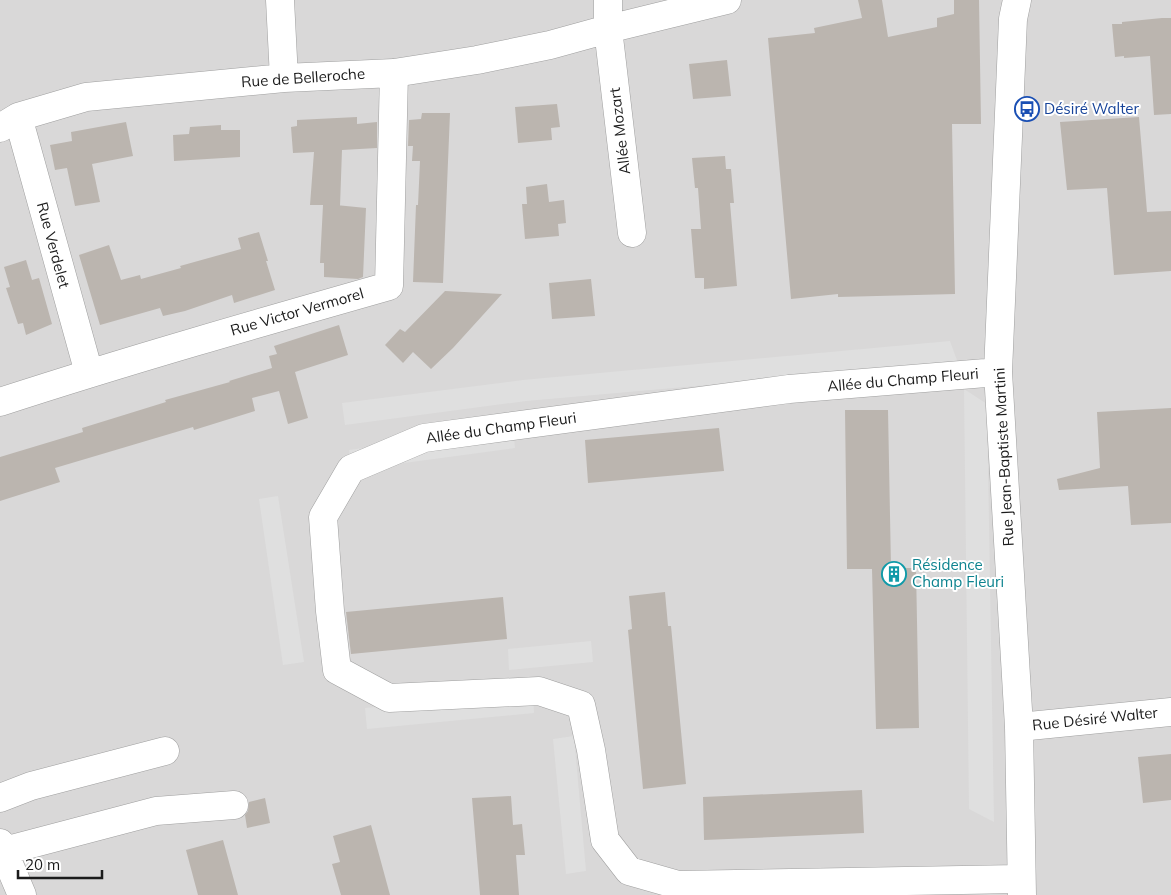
<svg xmlns="http://www.w3.org/2000/svg" width="1171" height="895" font-family="Mulish,sans-serif">
	<style>
		.residential { fill: #d9d8d8 }
		.parking { fill: #dfdfdf }
		.building { fill: #bbb5af }
		.lines { fill: none; stroke-linecap: round; stroke-linejoin: round }
		.minor-casing { stroke: #9f9f9f; stroke-width: 29 }
		.minor { stroke: #fff; stroke-width: 28 }
		.labels { text-anchor: middle; stroke-width: 4; stroke-linejoin: round; paint-order: stroke }
		.street-label { font-size: 15px; fill: #1b1b1b; stroke: #fff }
		.transit-label { font-size: 15px; fill: #164399; stroke: #fff; text-anchor: start }
		.culture-label { font-size: 15px; fill: #0d838f; stroke: #fff; text-anchor: start }
	</style>
	<rect width="100%" height="100%" fill="#ece9e1"/>
	<!-- residential -->
	<path class="residential" d="M 0,0 L 1171,0 L 1171,895 L 0,895 Z"/>
	<!-- parking -->
	<path class="parking" d="M 950,341 L 958,363 L 526,401 L 345,425 L 342,403 L 523,380 Z
		M 964,389 L 987,404 L 994,822 L 969,809 Z
		M 513,427 L 515,448 L 352,470 L 349,450 Z
		M 278,496 L 304,662 L 283,665 L 259,499 Z
		M 591,641 L 593,662 L 509,670 L 508,649 Z
		M 533,692 L 534,713 L 367,729 L 365,708 Z
		M 574,736 L 586,871 L 566,874 L 553,739 Z"/>
	<!-- building -->
	<path class="building" d="M 858,0 L 882,0 L 888,37 L 937,27 L 937,18 L 954,14 L 954,0 L 979,0 L 981,124 L 952,124 L 955,294 L 838,297 L 838,294 L 791,299 L 768,38 L 815,33 L 814,28 L 862,18 Z
		M 1162,18 L 1171,18 L 1171,114 L 1154,115 L 1150,56 L 1124,58 L 1124,56 L 1115,57 L 1112,24 L 1122,24 L 1122,22 Z
		M 727,60 L 731,96 L 693,99 L 689,64 Z
		M 557,104 L 560,127 L 551,128 L 552,140 L 518,143 L 515,107 Z
		M 422,113 L 450,113 L 443,283 L 413,282 L 416,205 L 418,205 L 420,161 L 412,161 L 413,146 L 408,146 L 409,120 L 421,119 Z
		M 357,117 L 357,124 L 377,122 L 377,148 L 342,150 L 340,206 L 336,205 L 366,208 L 363,277 L 358,279 L 324,277 L 324,263 L 320,263 L 323,205 L 310,205 L 314,152 L 293,153 L 291,127 L 297,126 L 297,120 Z
		M 1139,117 L 1147,212 L 1171,211 L 1171,271 L 1114,275 L 1107,188 L 1067,190 L 1060,122 Z
		M 126,122 L 133,156 L 92,164 L 100,202 L 75,206 L 67,168 L 55,170 L 50,145 L 72,141 L 71,132 Z
		M 221,125 L 221,130 L 240,130 L 240,157 L 174,161 L 173,135 L 189,134 L 190,127 Z
		M 725,156 L 726,169 L 731,169 L 734,203 L 730,203 L 737,286 L 704,289 L 704,278 L 695,278 L 691,229 L 701,229 L 698,188 L 695,188 L 692,158 Z
		M 547,184 L 549,202 L 564,200 L 566,223 L 558,224 L 559,236 L 525,239 L 522,204 L 527,204 L 526,187 Z
		M 259,232 L 268,261 L 266,261 L 275,290 L 234,303 L 232,295 L 185,311 L 163,316 L 160,308 L 100,325 L 79,255 L 109,245 L 121,280 L 140,275 L 141,279 L 181,268 L 180,266 L 241,249 L 238,238 Z
		M 26,260 L 32,280 L 39,278 L 52,324 L 26,335 L 23,323 L 18,324 L 6,288 L 10,287 L 4,267 Z
		M 591,279 L 595,316 L 552,319 L 549,283 Z
		M 445,291 L 502,294 L 453,348 L 431,369 L 413,352 L 403,363 L 385,345 L 400,329 L 405,332 Z
		M 339,325 L 348,355 L 295,372 L 308,418 L 288,424 L 279,391 L 252,398 L 255,411 L 194,430 L 193,427 L 55,468 L 60,482 L 0,501 L 0,457 L 83,432 L 82,428 L 166,402 L 165,400 L 230,382 L 229,381 L 272,368 L 269,356 L 277,354 L 274,346 Z
		M 1171,408 L 1171,523 L 1131,525 L 1128,486 L 1059,490 L 1057,479 L 1100,468 L 1097,412 Z
		M 845,410 L 888,410 L 891,568 L 916,568 L 919,728 L 876,729 L 872,569 L 847,569 Z
		M 719,428 L 724,471 L 588,483 L 585,440 Z
		M 665,592 L 668,626 L 671,626 L 686,784 L 643,789 L 628,630 L 632,629 L 629,596 Z
		M 503,597 L 507,639 L 351,654 L 346,612 Z
		M 1171,754 L 1171,800 L 1143,803 L 1138,757 Z
		M 862,790 L 864,833 L 704,840 L 703,797 Z
		M 511,796 L 513,825 L 522,824 L 525,855 L 516,855 L 519,895 L 480,895 L 472,798 Z
		M 265,798 L 270,823 L 247,828 L 245,815 L 248,811 L 249,802 Z
		M 371,825 L 390,895 L 341,895 L 332,864 L 340,862 L 333,836 Z
		M 223,840 L 238,895 L 198,895 L 186,850 Z"/>
	<g class="lines">
		<defs>
			<path id="minor" d="M 280,0 L 284,78
				M 608,0 L 608,29 L 632,233
				M 1017,0 L 1013,19 L 998,372 L 1019,727 L 1022,895
				M 18,117 L 89,373
				M 0,128 L 18,117 L 86,97 L 284,78 L 394,73 L 477,60 L 550,45 L 608,29 L 727,0
				M 998,372 L 789,389 L 424,438 L 351,469 L 323,517 L 330,611 L 337,670 L 389,698 L 539,691 L 581,705 L 591,750 L 605,840 L 629,871 L 678,885 L 1021,879
				M 0,402 C 129,360 259,323 389,286 L 394,73
				M 1019,727 L 1171,712
				M 0,798 L 31,786 L 165,751
				M 0,843 L 22,895
				M 4,851 L 156,811 L 234,805"/>
		</defs>
		<!-- minor casing -->
		<use href="#minor" class="minor-casing"/>
		<!-- minor -->
		<use href="#minor" class="minor"/>
	</g>
	<!-- icons -->
	<defs>
		<symbol id="bus-ring" viewBox="-11 -11 22 22"><circle r="9.5" fill="#fff" stroke="#1a4fb4" stroke-width="1.5"/><path d="M-5-6H5V4H4V6H2V4H-2V6H-4V4H-5ZM-3.5-4V0h7V-4ZM-3.5 1.2v1.5H-2V1.2ZM2 1.2v1.5H3.5V1.2Z" fill="#1a4fb4"/></symbol>
		<symbol id="building-ring" viewBox="-11 -11 22 22"><circle r="9.5" fill="#fff" stroke="#0f9aa8" stroke-width="1.5"/><path d="M-4-6H4V6H1V3H-1V6H-4ZM-2.5-4.3h1.7v1.8h-1.7ZM.8-4.3h1.7v1.8H.8ZM-2.5-1h1.7V.8h-1.7ZM.8-1h1.7V.8H.8Z" fill="#0f9aa8"/></symbol>
	</defs>
	<g fill-rule="evenodd">
		<use href="#bus-ring" x="1013" y="95" width="28" height="28"/>
		<use href="#building-ring" x="880" y="560" width="28" height="28"/>
	</g>
	<g class="labels">
		<!-- street labels -->
		<g class="street-label">
			<text transform="translate(303 78) rotate(-4)" y="5">Rue de Belleroche</text>
			<text transform="translate(620 131) rotate(-97)" y="5">Allée Mozart</text>
			<text transform="translate(53 245) rotate(75)" y="5">Rue Verdelet</text>
			<text transform="translate(297 312) rotate(-16)" y="5">Rue Victor Vermorel</text>
			<text transform="translate(903 380) rotate(-5)" y="5">Allée du Champ Fleuri</text>
			<text transform="translate(501 428) rotate(-8)" y="5">Allée du Champ Fleuri</text>
			<text transform="translate(1004 457) rotate(-93)" y="5">Rue Jean-Baptiste Martini</text>
			<text transform="translate(1095 719) rotate(-6)" y="5">Rue Désiré Walter</text>
		</g>
		<!-- transit labels -->
		<g class="transit-label">
			<text x="1044" y="114">Désiré Walter</text>
		</g>
		<!-- culture labels -->
		<g class="culture-label">
			<text x="912" y="570">Résidence<tspan x="912" dy="17">Champ Fleuri</tspan></text>
		</g>
	</g>
	<!-- scale -->
	<path d="M18 870v8h84v-8" fill="none" stroke="#1b1b1b" stroke-width="2.5"/>
	<text x="25" y="870" font-size="15" fill="#1b1b1b" stroke="#ffffff" stroke-width="4" paint-order="stroke">20 m</text>
</svg>
